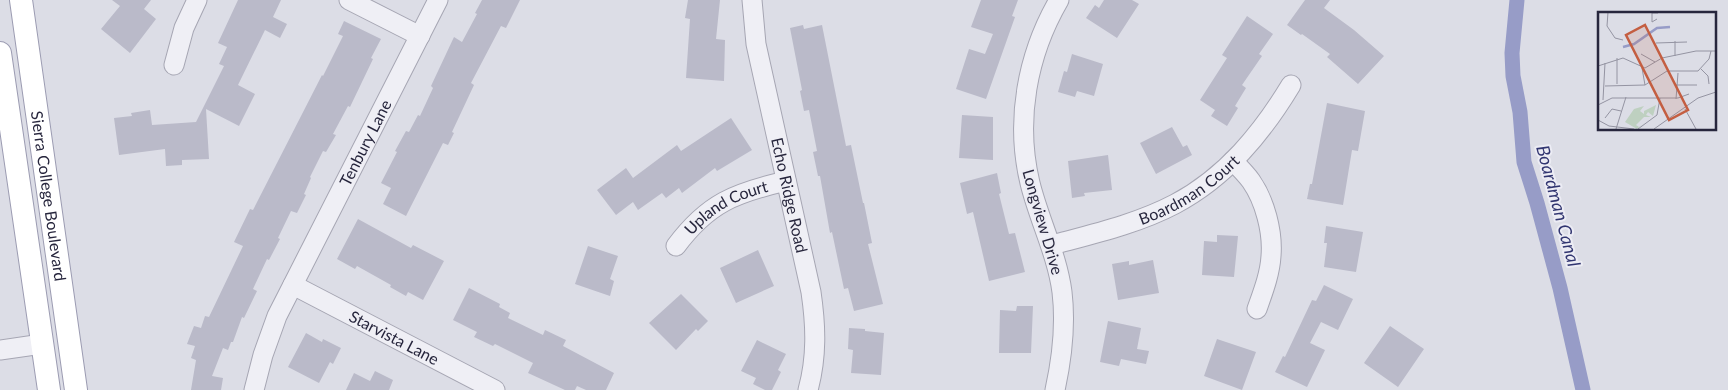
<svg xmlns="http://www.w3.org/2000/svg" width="1728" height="390" font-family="Lato,sans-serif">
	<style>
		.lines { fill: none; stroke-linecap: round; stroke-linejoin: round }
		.canal { stroke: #979cc7; stroke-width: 15 }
		.building { fill: #babac9 }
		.minor-casing { stroke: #a6a6b3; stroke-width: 21 }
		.major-casing { stroke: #9c9cb2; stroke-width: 24 }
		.minor { stroke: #efeff5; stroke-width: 19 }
		.major { stroke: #fff; stroke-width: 22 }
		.labels { text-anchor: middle; stroke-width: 4; stroke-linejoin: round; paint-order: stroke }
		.street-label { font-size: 16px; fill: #27263d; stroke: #ececf4 }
		.water-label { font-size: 18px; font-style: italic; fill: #313570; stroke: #ececf4 }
		.inset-river { fill: none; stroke: #979cc7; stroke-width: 2.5 }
		.inset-road { fill: none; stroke: #9494a2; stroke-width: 1 }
		.view { fill: #c45e41; fill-opacity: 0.15; stroke: #c45e41; stroke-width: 2.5 }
		.inset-edge { fill: none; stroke: #27263d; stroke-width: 2.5 }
	</style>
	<rect width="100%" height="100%" fill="#dcdde6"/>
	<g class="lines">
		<!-- canal -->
		<path class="canal" d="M 1517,0 L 1512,53 L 1513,76 L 1520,112 L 1524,162 L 1537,203 L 1560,288 L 1583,390"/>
	</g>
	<!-- building -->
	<path class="building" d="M 112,0 L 151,0 L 144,9 L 156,19 L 130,53 L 101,29 L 120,6 Z
		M 238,0 L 281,0 L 273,17 L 287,24 L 280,38 L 265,30 L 238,85 L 255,94 L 239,126 L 206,109 L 209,159 L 182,160 L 182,165 L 166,166 L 165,149 L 119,155 L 114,118 L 132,116 L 131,113 L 150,110 L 152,125 L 196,122 L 224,66 L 219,64 L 227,47 L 218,43 Z
		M 482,0 L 520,0 L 506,28 L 501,26 L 471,83 L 474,85 L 452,132 L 454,133 L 448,145 L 443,143 L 406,216 L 383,204 L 391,188 L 381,183 L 397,152 L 395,151 L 406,131 L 409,132 L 418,115 L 420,116 L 433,88 L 431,86 L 454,37 L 462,42 L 477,14 L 475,13 Z
		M 688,0 L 720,0 L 716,39 L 725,40 L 724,81 L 686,78 L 690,19 L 685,18 Z
		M 981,0 L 1018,0 L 1012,16 L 1015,17 L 986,99 L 956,89 L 969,49 L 985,54 L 993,34 L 971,27 Z
		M 1104,0 L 1132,0 L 1139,4 L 1117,38 L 1086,18 L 1095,5 L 1099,8 Z
		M 1305,0 L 1330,0 L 1324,8 L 1354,30 L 1384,56 L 1358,84 L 1327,57 L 1330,54 L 1302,34 L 1301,35 L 1287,25 Z
		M 1247,16 L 1273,34 L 1259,54 L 1262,56 L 1242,85 L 1246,88 L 1235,106 L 1238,108 L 1227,126 L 1211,116 L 1215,110 L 1200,100 L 1227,58 L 1222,55 Z
		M 344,21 L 381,39 L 371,58 L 373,59 L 350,107 L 348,106 L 333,134 L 336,135 L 326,152 L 323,151 L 310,177 L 311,178 L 304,194 L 306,195 L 297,213 L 291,211 L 278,238 L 280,239 L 269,260 L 267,259 L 253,289 L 257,291 L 244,318 L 242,317 L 233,342 L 231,342 L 228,350 L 223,348 L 212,376 L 223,378 L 221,390 L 191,390 L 196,360 L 191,358 L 195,346 L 187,344 L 194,326 L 201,328 L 205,316 L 209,317 L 243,246 L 234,242 L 250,209 L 253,210 L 322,75 L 323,76 L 343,36 L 338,34 Z
		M 803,25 L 804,29 L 822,25 L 846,146 L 851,145 L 863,203 L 864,203 L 872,243 L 868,244 L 883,304 L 854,311 L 848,288 L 844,289 L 832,232 L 830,233 L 820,176 L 818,176 L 813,152 L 817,151 L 809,110 L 804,111 L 800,91 L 802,90 L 790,28 Z
		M 1072,54 L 1103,64 L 1094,96 L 1077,91 L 1075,97 L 1058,92 L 1064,71 L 1067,72 Z
		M 1327,103 L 1365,111 L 1358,151 L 1352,150 L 1343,205 L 1307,199 L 1310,184 L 1312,184 Z
		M 962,115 L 993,117 L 993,160 L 959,158 Z
		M 731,118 L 752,150 L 717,171 L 715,168 L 682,193 L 679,188 L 666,198 L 662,193 L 638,210 L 633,202 L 616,215 L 597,190 L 626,168 L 633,178 L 677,145 L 681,151 Z
		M 1172,127 L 1183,147 L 1187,145 L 1192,155 L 1156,174 L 1140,143 Z
		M 1108,155 L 1112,190 L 1084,193 L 1085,196 L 1072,198 L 1068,161 Z
		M 997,173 L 1001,193 L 999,194 L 1009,234 L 1015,233 L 1025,272 L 989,281 L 973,212 L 967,214 L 960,183 Z
		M 358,219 L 411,248 L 413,245 L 444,261 L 423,300 L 408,292 L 406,296 L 390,287 L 391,285 L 357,266 L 355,269 L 337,259 Z
		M 1326,226 L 1363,232 L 1356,272 L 1324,267 L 1327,243 L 1324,243 Z
		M 1217,235 L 1238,236 L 1234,277 L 1202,275 L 1204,241 L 1217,242 Z
		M 588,246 L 618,256 L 610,279 L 614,281 L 610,296 L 575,284 Z
		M 758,250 L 774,286 L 736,303 L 720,268 Z
		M 1153,260 L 1159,293 L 1118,300 L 1112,264 L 1129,261 L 1129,265 Z
		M 1324,285 L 1353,299 L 1338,330 L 1321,322 L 1310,343 L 1325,350 L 1307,387 L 1275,372 L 1283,356 L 1285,357 L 1312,300 L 1316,301 Z
		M 469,288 L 500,304 L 499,307 L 510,313 L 508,318 L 543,335 L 545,330 L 566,340 L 563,346 L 614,373 L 606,390 L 586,390 L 577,386 L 575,390 L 565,390 L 528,373 L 533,363 L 495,344 L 493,346 L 474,337 L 477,332 L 453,320 Z
		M 681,294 L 708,321 L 698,331 L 696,329 L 676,350 L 649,323 Z
		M 1017,306 L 1033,306 L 1031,353 L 999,353 L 1000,310 L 1016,311 Z
		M 1108,321 L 1141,328 L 1137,349 L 1149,351 L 1146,364 L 1121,359 L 1119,366 L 1100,362 Z
		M 1390,326 L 1424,349 L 1398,387 L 1364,363 Z
		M 849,328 L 865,329 L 865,331 L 884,333 L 881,375 L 851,373 L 853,350 L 848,349 Z
		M 306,333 L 322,342 L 323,339 L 341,348 L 333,364 L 330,362 L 319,383 L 288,367 Z
		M 1217,339 L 1256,352 L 1242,390 L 1204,376 Z
		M 757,340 L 786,354 L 778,370 L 781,372 L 772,390 L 765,390 L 753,384 L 756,378 L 741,371 Z
		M 375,371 L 393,380 L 389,390 L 346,390 L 354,373 L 370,381 Z"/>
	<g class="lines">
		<defs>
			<g id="minor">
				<path d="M 349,0 L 420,36"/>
				<path id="s1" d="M 752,0 L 756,44 L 811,292 C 816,326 817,357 808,390"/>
				<path d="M 174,65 L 184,28 L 197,0"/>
				<path d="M 1233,161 C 1239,167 1246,174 1251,181 C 1265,201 1273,232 1271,256 C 1270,274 1263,292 1257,309"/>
				<path id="s2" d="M 1052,245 C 1093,234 1137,224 1175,204 C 1226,177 1262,133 1291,85"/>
				<path id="s3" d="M 676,246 C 708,203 735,193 786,181"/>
				<path id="s4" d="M 293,285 L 495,390"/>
				<path d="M 0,350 L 42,344"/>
				<path id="s5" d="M 254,390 L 263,355 L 277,316 L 438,0"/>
				<path d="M 1055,390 C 1062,358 1066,325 1062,292 C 1057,254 1039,220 1030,183 C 1015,121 1027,55 1059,0"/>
			</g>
			<g id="major">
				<path id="s6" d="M 21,0 L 76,390"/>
				<path d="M 0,53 L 49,390"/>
			</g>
		</defs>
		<!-- minor casing -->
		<use href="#minor" class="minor-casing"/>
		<!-- major casing -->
		<use href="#major" class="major-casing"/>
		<!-- minor -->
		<use href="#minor" class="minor"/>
		<!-- major -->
		<use href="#major" class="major"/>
	</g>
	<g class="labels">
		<!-- street labels -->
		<g class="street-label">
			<text dy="6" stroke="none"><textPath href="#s5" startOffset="272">Tenbury Lane</textPath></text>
			<text dy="6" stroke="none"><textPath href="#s2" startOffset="149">Boardman Court</textPath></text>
			<text dy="6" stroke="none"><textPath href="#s6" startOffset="198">Sierra College Boulevard</textPath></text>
			<text dy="6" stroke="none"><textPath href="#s1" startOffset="199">Echo Ridge Road</textPath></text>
			<text dy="6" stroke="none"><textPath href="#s3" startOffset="65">Upland Court</textPath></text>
			<text transform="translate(1043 222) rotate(74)" y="6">Longview Drive</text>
			<text dy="6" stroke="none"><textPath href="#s4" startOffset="114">Starvista Lane</textPath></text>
		</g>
		<!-- water labels -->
		<g class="water-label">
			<text transform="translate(1558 206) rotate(75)" y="6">Boardman Canal</text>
		</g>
	</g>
	<!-- overview -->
	<g transform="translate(1598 12)">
		<rect width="118" height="118" fill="#dcdde6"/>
		<path d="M 58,93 L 55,104 L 50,100 L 48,103 L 53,105 L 46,105 L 38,113 L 41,115 L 47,111 L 39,117 L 27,110 L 36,97 L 46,94 L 42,99 L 46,102 L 46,99 Z" fill="#bed0c0"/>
		<path class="inset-river" d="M 25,35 L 36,32 L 59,16 L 72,15"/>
		<path class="inset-road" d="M 10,0 L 9,14 L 17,26 L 25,28M 59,7 L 54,10 L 54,1 L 60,1M 77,29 L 77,44M 58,31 L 89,30M 43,42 L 57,50M 19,46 L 19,72M 0,54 L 25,46 L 47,56 L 64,46 L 98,39 L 118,39M 44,56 L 47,73M 103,57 L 110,64 L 111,72M 78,73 L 99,73M 7,74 L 47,73 L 69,59 L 100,59 L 111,47 L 113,39M 78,87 L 80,61M 5,88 L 7,51M 0,93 L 14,86 L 80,86 L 91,82M 87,97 L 98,117M 7,106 L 14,97 L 23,99M 0,108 L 11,114 L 36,117M 18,117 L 28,85M 40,117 L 59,103 L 62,86M 56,117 L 100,86 L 118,80"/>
		<path class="view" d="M 47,13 L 90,98 L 71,108 L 28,23 Z"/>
		<rect width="118" height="118" class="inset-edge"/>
	</g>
</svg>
